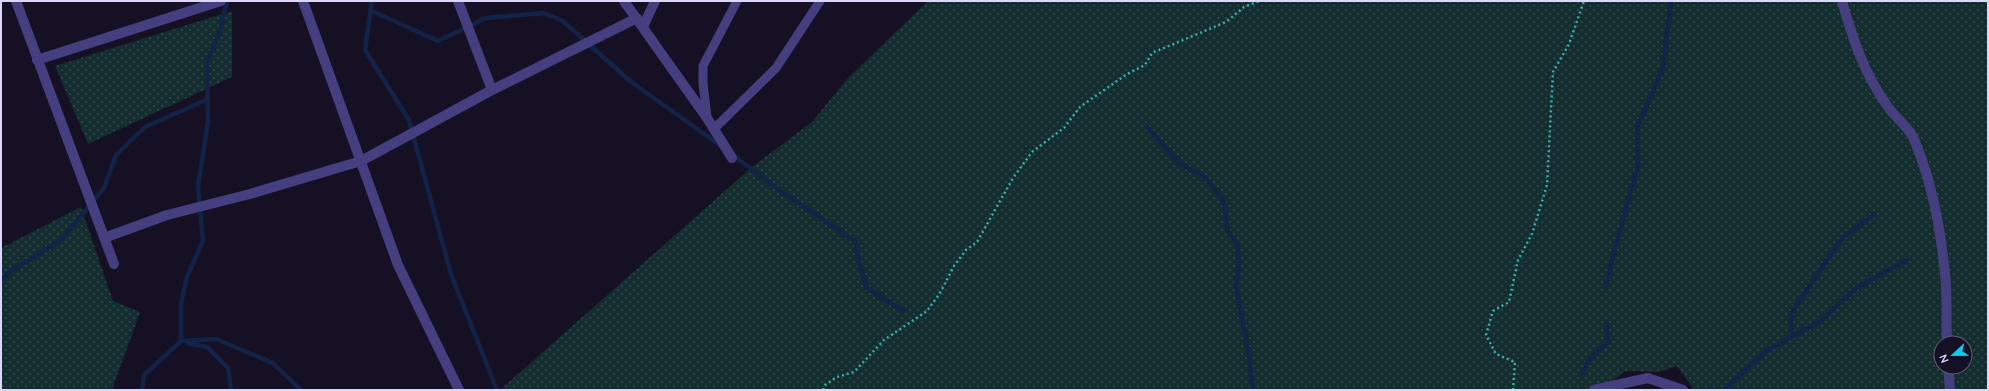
<svg xmlns="http://www.w3.org/2000/svg" width="1989" height="391" font-family="Quicksand,sans-serif">
	<style>
		.grass { fill: url(#grass-dots); fill-rule: evenodd }
		.lines { fill: none; stroke-linecap: round; stroke-linejoin: round }
		.stream { stroke: #122347; stroke-width: 4.5 }
		.path { stroke: #38aeae; stroke-width: 2.5; stroke-dasharray: 2 3; stroke-linecap: butt }
		.service { stroke: #453f7f; stroke-width: 9 }
		.minor { stroke: #453f7f; stroke-width: 10 }
	</style>
	<defs>
		<pattern id="grass-dots" width="8" height="8" patternUnits="userSpaceOnUse"><rect width="8" height="8" fill="#142d2e"/><path d="M2 2h.1M6 6h.1" fill="none" stroke="#364b4d" stroke-width="1.8" stroke-linecap="round"/></pattern>
	</defs>
	<rect width="100%" height="100%" fill="#151024"/>
	<!-- grass -->
	<path class="grass" d="M 928,1 L 1988,1 L 1988,390 L 1694,390 L 1677,366 L 1659,372 L 1625,371 L 1602,390 L 500,390 L 752,167 L 812,122 L 848,78 ZM 1941,343 L 1965,343 L 1965,367 L 1941,367 Z
		M 232,11 L 232,77 L 88,144 L 55,66 Z
		M 81,207 L 113,301 L 140,312 L 112,390 L 1,390 L 1,248 Z"/>
	<g class="lines">
		<!-- stream -->
		<path class="stream" d="M 372,1 L 365,50 L 409,120 L 451,274 L 497,390
			M 370,10 L 438,41 L 486,18 L 544,13 L 563,21 L 630,81 L 721,146
			M 1147,127 L 1179,163 L 1206,178 L 1224,202 L 1228,232 L 1237,243 L 1239,263 L 1236,286 L 1249,356 L 1253,390
			M 732,154 L 772,185 L 856,242 L 857,255 L 867,288 L 903,311
			M 1,280 L 10,272 L 61,240 L 104,188 L 116,155 L 145,127 L 208,99
			M 1606,287 L 1613,256 L 1638,166 L 1637,128 L 1663,68 L 1671,1
			M 1792,336 L 1791,314 L 1825,263 L 1843,237 L 1874,215
			M 181,341 L 216,339 L 273,363 L 301,390
			M 188,343 L 207,347 L 228,368 L 231,390
			M 1582,374 L 1590,359 L 1608,342 L 1607,324
			M 142,390 L 144,375 L 181,341 L 181,303 L 187,277 L 203,241 L 198,186 L 208,122 L 207,63 L 219,34 L 227,1
			M 1724,390 L 1766,351 L 1822,320 L 1856,288 L 1907,260"/>
		<!-- path -->
		<path class="path" d="M 823,390 L 825,385 L 837,377 L 854,372 L 884,340 L 927,311 L 940,293 L 954,266 L 966,250 L 977,242 L 1013,178 L 1032,152 L 1064,128 L 1080,107 L 1127,74 L 1145,65 L 1152,53 L 1226,22 L 1244,7 L 1259,1
			M 1513,390 L 1515,362 L 1496,354 L 1486,335 L 1493,311 L 1509,302 L 1518,260 L 1532,234 L 1547,185 L 1553,72 L 1569,44 L 1584,1"/>
		<!-- service -->
		<path class="service" d="M 707,118 L 703,83 L 703,66 L 737,1
			M 714,129 L 776,68 L 820,1"/>
		<!-- minor -->
		<path class="minor" d="M 16,1 L 114,264
			M 303,1 L 398,265 L 459,390
			M 458,1 L 492,90
			M 624,1 L 707,118 L 732,158
			M 1842,1 C 1853,39 1863,71 1886,104 C 1893,116 1907,125 1913,137 C 1933,183 1942,236 1946,285 C 1947,304 1946,324 1947,343
			M 643,27 L 655,1
			M 37,60 L 221,1
			M 104,238 L 167,215 L 250,194 L 361,161 L 492,90 L 637,18
			M 1948,367 L 1950,390
			M 1594,390 L 1648,378 L 1683,390"/>
	</g>
	<!-- border -->
	<rect width="1989" height="391" fill="none" stroke="#ddd6fc" stroke-width="4"/>
	<!-- north arrow -->
	<g transform="translate(1953 355) rotate(248)"><circle r="19" fill="#151024" stroke="#655f7a"/>
	<path d="M0-3L7 15L0 10L-7 15Z" fill="#12c9ed"/>
	<text y="-6" font-size="11" font-weight="bold" text-anchor="middle" fill="#ddd6fc">N</text>
	</g>
</svg>
